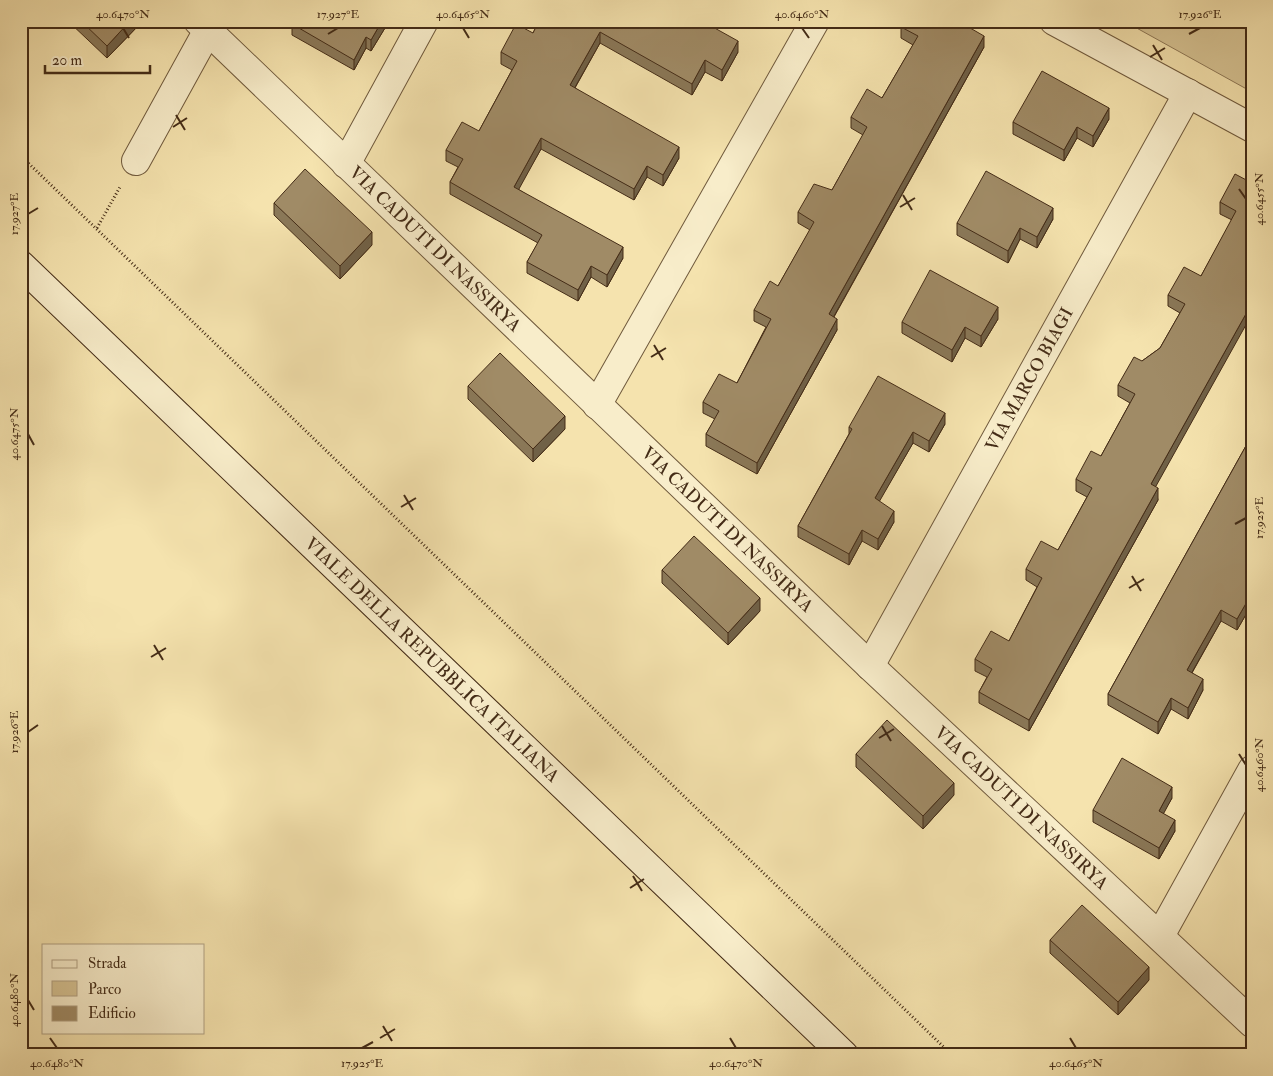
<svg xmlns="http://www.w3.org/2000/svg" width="1273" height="1076" font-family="'IM FELL Double Pica',serif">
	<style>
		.green { fill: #d7c494; stroke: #8e7856 }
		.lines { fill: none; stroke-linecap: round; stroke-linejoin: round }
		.street-casing { stroke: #705a3d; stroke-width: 30 }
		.secondary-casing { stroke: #442c17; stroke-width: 30 }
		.path { stroke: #442c17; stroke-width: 3; stroke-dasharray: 1 2.5; stroke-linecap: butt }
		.street { stroke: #f8edca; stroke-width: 28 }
		.secondary { stroke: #f8edca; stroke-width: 28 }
		.wall { fill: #8a7858; stroke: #442c17 }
		.shaded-wall { fill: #706147; stroke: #442c17 }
		.building { fill: #a08b66; stroke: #442c17 }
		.ticks { fill: none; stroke: #442c17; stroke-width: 2 }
		.labels { text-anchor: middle; stroke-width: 4; stroke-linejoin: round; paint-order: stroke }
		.street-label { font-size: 18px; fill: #442c17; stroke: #f8edca }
		.neatline { fill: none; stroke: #442c17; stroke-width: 2 }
		.ticks-label { font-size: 12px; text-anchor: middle; fill: #442c17 }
	</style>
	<rect width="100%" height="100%" fill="#f5e3ae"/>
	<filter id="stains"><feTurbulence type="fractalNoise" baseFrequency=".004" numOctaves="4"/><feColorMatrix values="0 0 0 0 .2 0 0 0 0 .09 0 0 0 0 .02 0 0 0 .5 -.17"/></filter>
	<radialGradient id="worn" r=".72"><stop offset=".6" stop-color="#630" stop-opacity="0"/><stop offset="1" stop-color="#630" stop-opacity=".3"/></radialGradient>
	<!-- green -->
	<path class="green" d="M 1124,21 L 1252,21 L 1252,92 Z"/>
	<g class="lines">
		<defs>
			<g id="street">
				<path id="s1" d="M 198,21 L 870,666 L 1252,1023"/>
				<path d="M 1054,21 L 1252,128"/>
				<path d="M 136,161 L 213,21"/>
				<path d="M 346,164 L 424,21"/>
				<path d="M 597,405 L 815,21"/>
				<path id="s2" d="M 870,666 L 1188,93"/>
				<path d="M 1160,936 L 1252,770"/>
			</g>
			<g id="secondary">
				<path id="s3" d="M 21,265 L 844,1055"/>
			</g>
		</defs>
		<!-- street casing -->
		<use href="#street" class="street-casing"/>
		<!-- secondary casing -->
		<use href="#secondary" class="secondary-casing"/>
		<!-- path -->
		<path class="path" d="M 21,156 L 952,1055
			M 97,228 L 120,187"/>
		<!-- street -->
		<use href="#street" class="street"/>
		<!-- secondary -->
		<use href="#secondary" class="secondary"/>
	</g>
	<!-- wall -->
	<path class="wall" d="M 68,21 L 138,21 L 138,26 L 107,58 Z
		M 388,21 L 388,23 L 371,51 L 366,48 L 354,70 L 292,35 L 292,24 Z
		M 539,21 L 738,52 L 722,81 L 705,72 L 692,95 L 600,43 L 575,88 L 679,158 L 663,186 L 647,177 L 634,200 L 541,149 L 518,189 L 623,258 L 607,287 L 591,277 L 578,301 L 527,273 L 527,262 L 538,243 L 450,194 L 450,182 L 458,167 L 446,161 L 446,150 L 479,131 L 512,70 L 501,64 L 501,52 L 533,33 Z
		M 901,27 L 984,47 L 834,317 L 837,330 L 757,474 L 706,446 L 706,434 L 715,419 L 703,413 L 703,402 L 737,383 L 766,327 L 754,321 L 754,310 L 778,286 L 810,230 L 798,223 L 798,212 L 832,190 L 863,135 L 851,128 L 851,117 L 882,98 L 913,45 L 901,38 Z
		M 1109,119 L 1093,147 L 1077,138 L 1064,161 L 1013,134 L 1013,122 Z
		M 1252,183 L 1155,487 L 1158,500 L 1029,731 L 979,703 L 979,692 L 987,677 L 975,671 L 975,659 L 1009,641 L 1037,587 L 1026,580 L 1026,569 L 1058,550 L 1087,497 L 1076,491 L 1076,479 L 1101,456 L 1130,403 L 1118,396 L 1118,385 L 1142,361 L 1160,348 L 1180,313 L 1168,306 L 1168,295 L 1201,276 L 1232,220 L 1220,214 L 1220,202 Z
		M 274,203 L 372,245 L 340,279 L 274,215 Z
		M 1053,219 L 1037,248 L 1020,239 L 1008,263 L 957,235 L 957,223 Z
		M 998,319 L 981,347 L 965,338 L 952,362 L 902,333 L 902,322 Z
		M 468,386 L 565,429 L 533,462 L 468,399 Z
		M 945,424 L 929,452 L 913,443 L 879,501 L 894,522 L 878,550 L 862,541 L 849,565 L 798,537 L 798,526 L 849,434 L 849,427 Z
		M 1252,435 L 1252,604 L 1237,630 L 1221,621 L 1192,673 L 1203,690 L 1188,719 L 1171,709 L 1158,734 L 1108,705 L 1108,694 Z
		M 662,570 L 760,611 L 728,645 L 662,583 Z
		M 856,754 L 954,795 L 923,829 L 856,767 Z
		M 1172,798 L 1163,813 L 1175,831 L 1159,859 L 1093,822 L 1093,810 Z
		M 1050,940 L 1149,980 L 1118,1015 L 1050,953 Z"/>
	<!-- shaded-wall -->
	<path class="shaded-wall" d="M 130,21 L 138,21 L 138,26 L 107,58 L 107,46 Z
		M 382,21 L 388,21 L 388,23 L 371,51 L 371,40 Z
		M 600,32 L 600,43 L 570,96 L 570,85 Z
		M 984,36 L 984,47 L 829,325 L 829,314 Z
		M 366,37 L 366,48 L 354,70 L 354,60 Z
		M 738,41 L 738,52 L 722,81 L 722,70 Z
		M 705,60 L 705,72 L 692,95 L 692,84 Z
		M 1109,108 L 1109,119 L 1093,147 L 1093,136 Z
		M 1077,127 L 1077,138 L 1064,161 L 1064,150 Z
		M 541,138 L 541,149 L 514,198 L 514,187 Z
		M 679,147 L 679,158 L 663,186 L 663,175 Z
		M 647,166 L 647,177 L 634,200 L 634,189 Z
		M 1053,208 L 1053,219 L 1037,248 L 1037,237 Z
		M 1020,228 L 1020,239 L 1008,263 L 1008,251 Z
		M 372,232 L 372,245 L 340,279 L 340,266 Z
		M 623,247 L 623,258 L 607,287 L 607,275 Z
		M 591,266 L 591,277 L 578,301 L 578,290 Z
		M 1252,303 L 1252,314 L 1151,495 L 1151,484 Z
		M 998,307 L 998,319 L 981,347 L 981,336 Z
		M 837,319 L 837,330 L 757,474 L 757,463 Z
		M 965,327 L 965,338 L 952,362 L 952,350 Z
		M 945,413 L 945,424 L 929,452 L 929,441 Z
		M 565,416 L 565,429 L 533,462 L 533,449 Z
		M 913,432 L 913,443 L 875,509 L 875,498 Z
		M 1158,488 L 1158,500 L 1029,731 L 1029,720 Z
		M 894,511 L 894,522 L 878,550 L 878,539 Z
		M 862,530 L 862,541 L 849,565 L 849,554 Z
		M 1252,593 L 1252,604 L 1237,630 L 1237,619 Z
		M 760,598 L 760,611 L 728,645 L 728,633 Z
		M 1221,610 L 1221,621 L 1187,681 L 1187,670 Z
		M 1203,679 L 1203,690 L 1188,719 L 1188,708 Z
		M 1171,698 L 1171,709 L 1158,734 L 1158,722 Z
		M 954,783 L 954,795 L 923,829 L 923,816 Z
		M 1172,787 L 1172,798 L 1159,822 L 1159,811 Z
		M 1175,820 L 1175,831 L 1159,859 L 1159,848 Z
		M 1149,967 L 1149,980 L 1118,1015 L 1118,1002 Z"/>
	<!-- building -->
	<path class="building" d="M 81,21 L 130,21 L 107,46 Z
		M 294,21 L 382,21 L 371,40 L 366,37 L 354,60 L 292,24 Z
		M 539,21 L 702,21 L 738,41 L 722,70 L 705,60 L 692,84 L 600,32 L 570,85 L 679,147 L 663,175 L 647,166 L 634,189 L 541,138 L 514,187 L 623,247 L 607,275 L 591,266 L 578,290 L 527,262 L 542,235 L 450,182 L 463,159 L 446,150 L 462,122 L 479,131 L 517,61 L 501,52 L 516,24 L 533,33 Z
		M 904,21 L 958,21 L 984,36 L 829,314 L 837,319 L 757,463 L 706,434 L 719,411 L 703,402 L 719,374 L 737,383 L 771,319 L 754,310 L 770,281 L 778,286 L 814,222 L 798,212 L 814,184 L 832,190 L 867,127 L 851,117 L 867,89 L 882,98 L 918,36 L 901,27 Z
		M 1042,71 L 1109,108 L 1093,136 L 1077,127 L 1064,150 L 1013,122 Z
		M 305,169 L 372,232 L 340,266 L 274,203 Z
		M 986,171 L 1053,208 L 1037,237 L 1020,228 L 1008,251 L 957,223 Z
		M 1235,174 L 1252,183 L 1252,303 L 1151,484 L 1158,488 L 1029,720 L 979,692 L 992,669 L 975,659 L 991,631 L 1009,641 L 1042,578 L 1026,569 L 1041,541 L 1058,550 L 1092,488 L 1076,479 L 1091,451 L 1101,456 L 1135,394 L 1118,385 L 1134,357 L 1142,361 L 1160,348 L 1185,304 L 1168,295 L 1184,267 L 1201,276 L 1236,211 L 1220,202 Z
		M 930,270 L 998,307 L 981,336 L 965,327 L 952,350 L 902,322 Z
		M 500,353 L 565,416 L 533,449 L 468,386 Z
		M 878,376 L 945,413 L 929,441 L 913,432 L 875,498 L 894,511 L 878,539 L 862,530 L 849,554 L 798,526 L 852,429 L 849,427 Z
		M 1252,435 L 1252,593 L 1237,619 L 1221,610 L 1187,670 L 1203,679 L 1188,708 L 1171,698 L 1158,722 L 1108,694 Z
		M 694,536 L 760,598 L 728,633 L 662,570 Z
		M 887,720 L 954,783 L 923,816 L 856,754 Z
		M 1122,758 L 1172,787 L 1159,811 L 1175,820 L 1159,848 L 1093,810 Z
		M 1082,905 L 1149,967 L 1118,1002 L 1050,940 Z"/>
	<!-- ticks -->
	<path class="ticks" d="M 123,28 L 129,38M 463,28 L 469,38M 802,28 L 809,38M 328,34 L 338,28M 1189,34 L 1200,28M 1153,45 L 1162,60M 1150,57 L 1165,48M 176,115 L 185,130M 173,127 L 187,118M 1239,189 L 1246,199M 903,195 L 912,210M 900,207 L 915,198M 28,214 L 38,208M 654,345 L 663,360M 651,357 L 666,348M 28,434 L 34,445M 404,495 L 413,510M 401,507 L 416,498M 1235,524 L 1246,518M 1132,576 L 1141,591M 1129,588 L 1144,579M 154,645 L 163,660M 151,657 L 166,648M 882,726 L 891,741M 28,732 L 38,725M 879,738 L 894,729M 1239,754 L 1246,765M 633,876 L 642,891M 630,888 L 644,879M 28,1000 L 34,1010M 383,1026 L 392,1041M 50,1038 L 57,1048M 380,1038 L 395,1029M 730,1038 L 736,1048M 1070,1038 L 1076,1048M 362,1048 L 373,1042"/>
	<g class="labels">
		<!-- street labels -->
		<g class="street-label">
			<text dy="6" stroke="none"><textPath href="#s1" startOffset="329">VIA CADUTI DI NASSIRYA</textPath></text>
			<text dy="6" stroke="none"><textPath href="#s2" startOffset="328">VIA MARCO BIAGI</textPath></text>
			<text dy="6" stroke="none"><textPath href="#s1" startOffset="734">VIA CADUTI DI NASSIRYA</textPath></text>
			<text dy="6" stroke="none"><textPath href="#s3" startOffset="570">VIALE DELLA REPUBBLICA ITALIANA</textPath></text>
			<text dy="6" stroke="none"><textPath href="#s1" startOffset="1139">VIA CADUTI DI NASSIRYA</textPath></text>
		</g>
	</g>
	<!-- margin -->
	<rect width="1273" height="1076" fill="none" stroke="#f5e3ae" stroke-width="55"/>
	<!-- legend -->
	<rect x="42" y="944" width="162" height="90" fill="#f8edca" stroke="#b0a082"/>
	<rect x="52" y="960" width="25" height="8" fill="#f8edca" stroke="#b0a082"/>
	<text x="88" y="968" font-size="15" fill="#442c17">Strada</text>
	<rect x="52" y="981" width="25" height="15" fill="#d7c494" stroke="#b0a082"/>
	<text x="88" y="994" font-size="15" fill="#442c17">Parco</text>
	<rect x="52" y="1006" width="25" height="15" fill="#a08b66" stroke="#b0a082"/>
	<text x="88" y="1018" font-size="15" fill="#442c17">Edificio</text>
	<!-- scale -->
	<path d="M45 65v8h105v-8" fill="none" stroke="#442c17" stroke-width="2.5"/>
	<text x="52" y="65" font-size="15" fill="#442c17" stroke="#f8edca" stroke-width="4" paint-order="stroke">20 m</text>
	<rect x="28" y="28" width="1218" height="1020" class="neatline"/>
	<g class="ticks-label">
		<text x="123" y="18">40.6470°N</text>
		<text x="338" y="18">17.927°E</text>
		<text x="463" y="18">40.6465°N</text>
		<text x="802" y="18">40.6460°N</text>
		<text x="1200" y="18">17.926°E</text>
		<text transform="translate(1259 199) rotate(-90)" y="4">40.6455°N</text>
		<text transform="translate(14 214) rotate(-90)" y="4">17.927°E</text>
		<text transform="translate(14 434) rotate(-90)" y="4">40.6475°N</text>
		<text transform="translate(1259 518) rotate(-90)" y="4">17.925°E</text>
		<text transform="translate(14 732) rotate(-90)" y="4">17.926°E</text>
		<text transform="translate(1259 765) rotate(-90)" y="4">40.6460°N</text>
		<text transform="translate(14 1000) rotate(-90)" y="4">40.6480°N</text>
		<text x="57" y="1067">40.6480°N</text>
		<text x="362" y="1067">17.925°E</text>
		<text x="736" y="1067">40.6470°N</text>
		<text x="1076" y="1067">40.6465°N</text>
	</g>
	<rect width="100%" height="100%" filter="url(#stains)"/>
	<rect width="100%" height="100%" fill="url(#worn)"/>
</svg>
